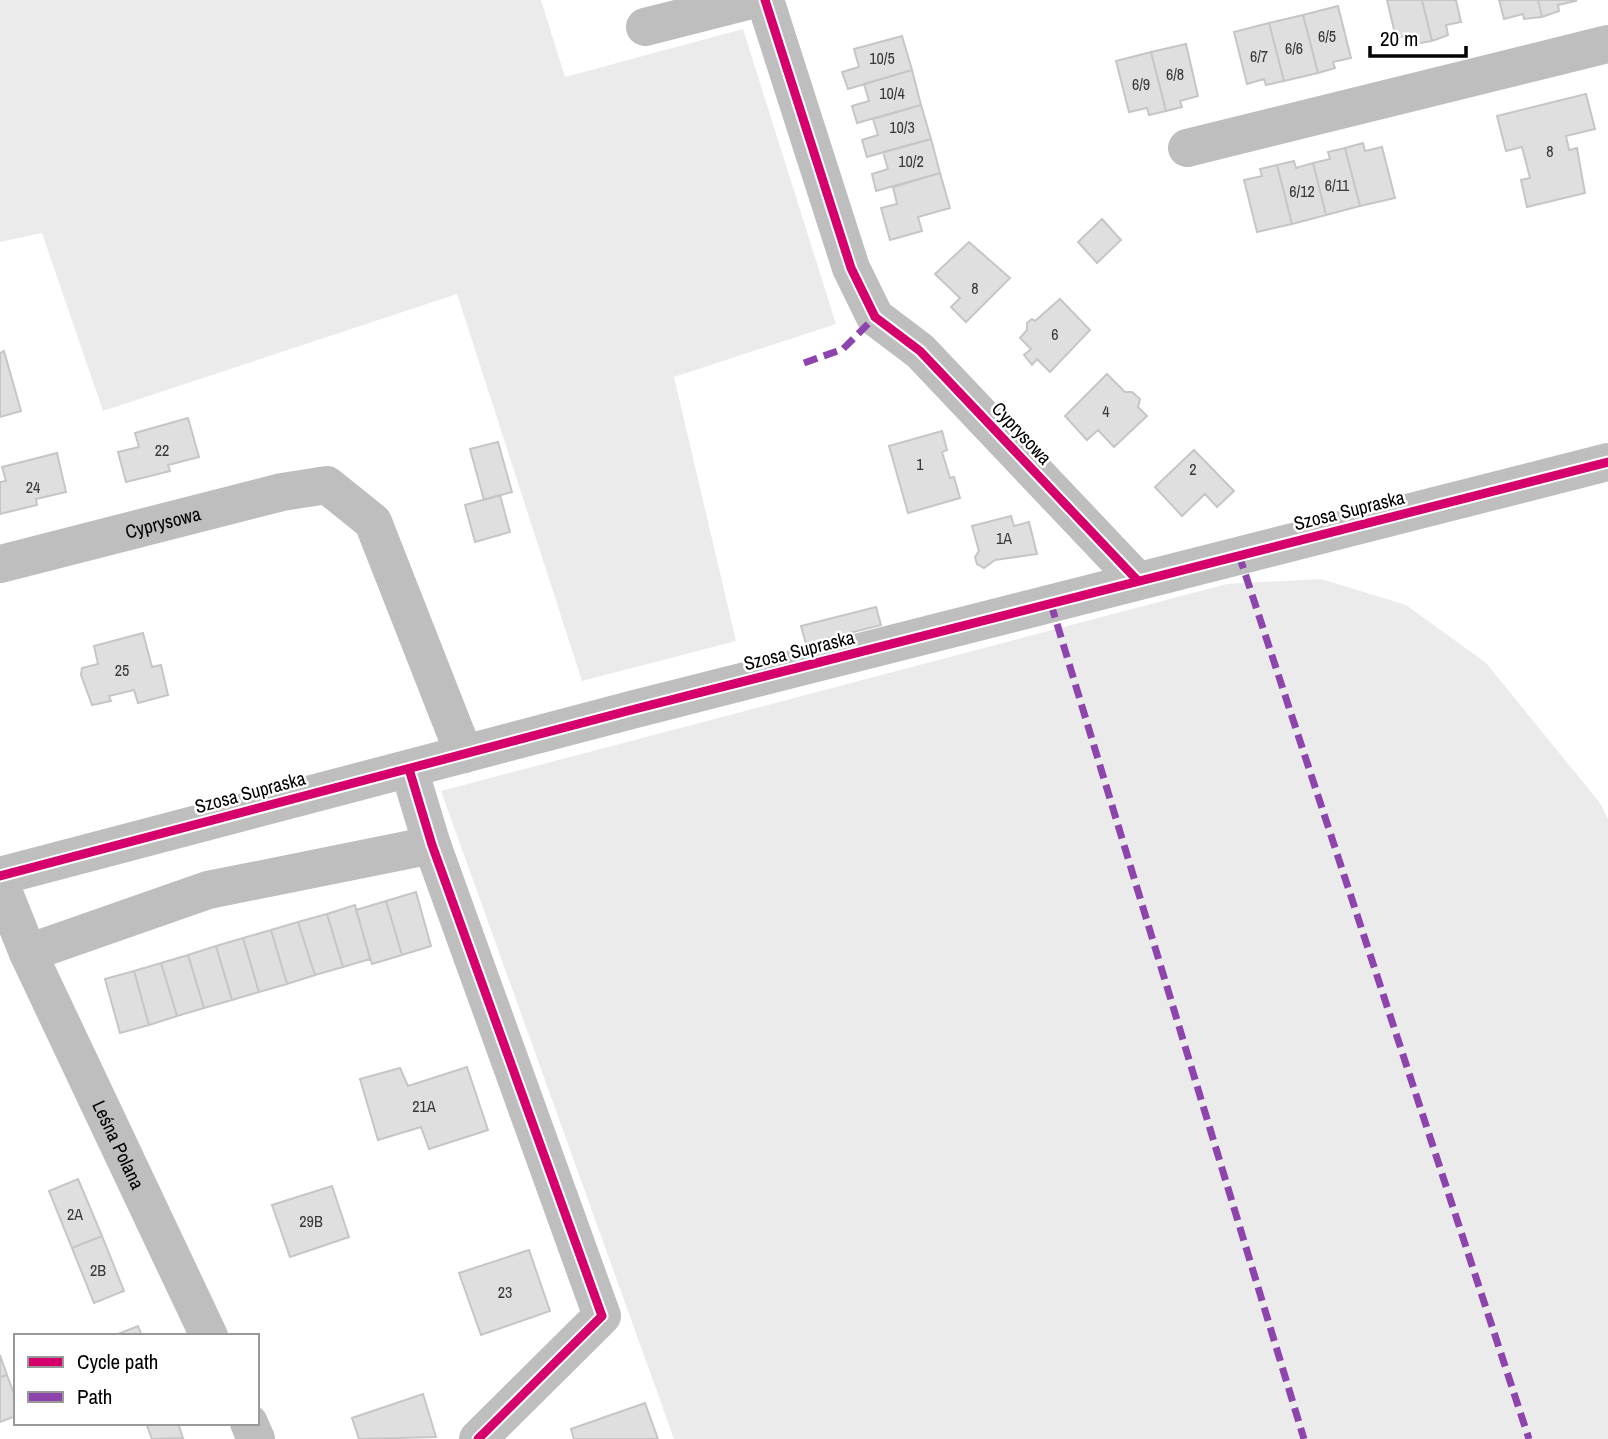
<svg xmlns="http://www.w3.org/2000/svg" width="1608" height="1439" font-family="'Archivo Narrow',sans-serif">
	<style>
		.green { fill: #ebebeb }
		.building { fill: #dfdfdf; stroke: #c6c6c6; stroke-width: 2 }
		.lines { fill: none; stroke-linecap: round; stroke-linejoin: round }
		.minor { stroke: #bebebe; stroke-width: 38 }
		.quiet { stroke: #8e44ad; stroke-width: 7; stroke-dasharray: 14 7; stroke-linecap: butt }
		.cycleway-casing { stroke: #fff; stroke-width: 13 }
		.cycleway { stroke: #d6006c; stroke-width: 9 }
		.labels { text-anchor: middle; stroke-width: 5; stroke-linejoin: round; paint-order: stroke }
		.number-label { font-size: 16px; fill: #383838 }
		.street-label { font-size: 19px; fill: #000; stroke: #fff }
	</style>
	<rect width="100%" height="100%" fill="#fff"/>
	<!-- green -->
	<path class="green" d="M 0,0 L 541,0 L 565,77 L 743,29 L 836,324 L 674,377 L 736,641 L 582,681 L 457,294 L 103,411 L 42,233 L 0,242 Z
		M 1321,579 L 1406,605 L 1486,663 L 1600,803 L 1608,819 L 1608,1439 L 674,1439 L 441,791 L 1227,584 Z"/>
	<!-- building -->
	<path class="building" d="M 1387,0 L 1422,0 L 1432,41 L 1414,44 L 1412,34 L 1396,38 Z
		M 1422,0 L 1456,0 L 1461,22 L 1446,25 L 1448,35 L 1432,41 Z
		M 1499,0 L 1538,0 L 1542,17 L 1524,19 L 1523,14 L 1504,19 Z
		M 1538,0 L 1576,0 L 1576,1 L 1558,5 L 1559,11 L 1542,17 Z
		M 1338,6 L 1351,58 L 1333,62 L 1335,68 L 1318,73 L 1303,15 Z
		M 1303,15 L 1318,73 L 1284,81 L 1269,23 Z
		M 1269,23 L 1284,81 L 1266,85 L 1264,79 L 1247,84 L 1234,32 Z
		M 902,36 L 912,70 L 848,89 L 842,72 L 859,67 L 854,49 Z
		M 1186,44 L 1198,96 L 1180,101 L 1182,107 L 1166,111 L 1151,52 Z
		M 1151,52 L 1166,111 L 1149,115 L 1147,108 L 1129,112 L 1116,61 Z
		M 912,70 L 921,105 L 857,123 L 852,106 L 869,101 L 864,84 Z
		M 1586,94 L 1595,129 L 1566,136 L 1569,150 L 1577,148 L 1585,193 L 1527,207 L 1521,180 L 1530,178 L 1522,147 L 1506,151 L 1497,116 Z
		M 921,105 L 931,139 L 867,157 L 862,140 L 878,135 L 873,119 Z
		M 931,139 L 940,173 L 876,191 L 872,174 L 888,169 L 883,152 Z
		M 1363,143 L 1365,151 L 1382,147 L 1395,198 L 1360,206 L 1345,148 Z
		M 1345,148 L 1360,206 L 1326,215 L 1313,163 L 1330,159 L 1328,152 Z
		M 1294,161 L 1296,168 L 1313,163 L 1326,215 L 1292,224 L 1277,165 Z
		M 1277,165 L 1292,224 L 1257,232 L 1244,180 L 1262,176 L 1260,169 Z
		M 940,173 L 950,208 L 918,217 L 922,231 L 890,240 L 881,208 L 897,204 L 893,187 Z
		M 1102,219 L 1121,240 L 1097,263 L 1078,242 Z
		M 969,242 L 1010,278 L 966,322 L 951,307 L 960,298 L 935,274 Z
		M 1060,299 L 1090,330 L 1050,372 L 1037,359 L 1032,365 L 1024,355 L 1031,349 L 1020,338 L 1027,330 L 1027,323 L 1032,319 L 1035,321 Z
		M 4,351 L 21,411 L 0,417 L 0,353 Z
		M 1107,374 L 1125,392 L 1132,392 L 1140,399 L 1138,407 L 1147,416 L 1114,447 L 1098,430 L 1087,440 L 1065,416 Z
		M 188,418 L 199,457 L 168,465 L 170,471 L 126,482 L 118,452 L 139,447 L 135,433 Z
		M 942,431 L 947,450 L 942,452 L 950,478 L 954,477 L 960,498 L 908,513 L 889,446 Z
		M 498,442 L 512,492 L 484,500 L 470,449 Z
		M 1194,450 L 1234,491 L 1217,507 L 1205,494 L 1182,516 L 1155,487 Z
		M 57,453 L 66,492 L 36,499 L 37,505 L 0,514 L 0,482 L 6,481 L 2,467 Z
		M 500,495 L 510,532 L 475,542 L 465,505 Z
		M 1011,516 L 1014,526 L 1029,522 L 1037,554 L 995,560 L 984,568 L 977,564 L 975,557 L 979,551 L 972,526 Z
		M 876,607 L 881,625 L 806,644 L 801,626 Z
		M 143,633 L 152,667 L 161,665 L 168,695 L 138,703 L 134,690 L 109,696 L 111,701 L 92,705 L 81,675 L 82,668 L 98,664 L 94,646 Z
		M 416,892 L 431,946 L 402,955 L 386,901 Z
		M 386,901 L 402,955 L 372,964 L 356,910 Z
		M 355,905 L 370,959 L 343,967 L 327,914 Z
		M 327,914 L 343,967 L 315,975 L 298,922 Z
		M 298,922 L 315,975 L 287,984 L 271,930 Z
		M 271,930 L 287,984 L 259,992 L 243,938 Z
		M 243,938 L 259,992 L 232,1000 L 216,946 Z
		M 216,946 L 232,1000 L 204,1008 L 188,955 Z
		M 188,955 L 204,1008 L 177,1016 L 161,963 Z
		M 161,963 L 177,1016 L 149,1025 L 134,971 Z
		M 134,971 L 149,1025 L 120,1033 L 105,979 Z
		M 467,1067 L 488,1130 L 429,1149 L 421,1127 L 378,1140 L 360,1079 L 400,1068 L 408,1086 Z
		M 78,1179 L 102,1236 L 72,1248 L 49,1191 Z
		M 332,1186 L 349,1237 L 290,1257 L 272,1205 Z
		M 102,1236 L 124,1291 L 94,1303 L 72,1248 Z
		M 529,1250 L 550,1311 L 481,1335 L 459,1273 Z
		M 138,1326 L 142,1336 L 113,1336 Z
		M 0,1355 L 7,1375 L 0,1377 Z
		M 7,1375 L 16,1399 L 16,1416 L 0,1422 L 0,1377 Z
		M 423,1394 L 436,1437 L 359,1439 L 352,1418 Z
		M 645,1403 L 658,1439 L 574,1439 L 571,1429 Z
		M 146,1423 L 178,1423 L 183,1438 L 152,1439 Z"/>
	<g class="lines">
		<!-- minor -->
		<g class="minor">
			<path d="M 765,0 L 851,268 L 875,317 L 920,351 L 1138,581"/>
			<path d="M 645,27 L 751,0"/>
			<path d="M 1187,148 L 1608,44"/>
			<path id="s1" d="M 0,564 L 282,492 L 327,485 L 373,522 L 464,754"/>
			<path d="M 409,769 L 432,845 L 602,1316 L 478,1439"/>
			<path d="M 0,876 L 635,709 L 1608,462"/>
			<path d="M 0,883 L 28,953 L 208,890 L 432,845"/>
			<path id="s2" d="M 28,953 L 209,1336"/>
			<path d="M 249,1423 L 256,1439"/>
		</g>
		<!-- quiet -->
		<path class="quiet" d="M 804,363 L 843,349 L 875,317
			M 1239,555 L 1529,1439
			M 1051,604 L 1304,1439"/>
		<defs>
			<path id="cycleway" d="M 765,0 L 851,268 L 875,317 L 920,351 L 1138,581
				M 409,769 L 432,845 L 602,1316 L 478,1439
				M 0,876 L 635,709 L 1608,462"/>
		</defs>
		<!-- cycleway casing -->
		<use href="#cycleway" class="cycleway-casing"/>
		<!-- cycleway -->
		<use href="#cycleway" class="cycleway"/>
	</g>
	<g class="labels">
		<!-- number labels -->
		<g class="number-label">
			<text x="1327" y="42">6/5</text>
			<text x="1294" y="54">6/6</text>
			<text x="1259" y="62">6/7</text>
			<text x="882" y="64">10/5</text>
			<text x="1175" y="80">6/8</text>
			<text x="1141" y="90">6/9</text>
			<text x="892" y="99">10/4</text>
			<text x="902" y="133">10/3</text>
			<text x="1550" y="157">8</text>
			<text x="911" y="167">10/2</text>
			<text x="1337" y="191">6/11</text>
			<text x="1302" y="197">6/12</text>
			<text x="975" y="294">8</text>
			<text x="1055" y="340">6</text>
			<text x="1106" y="417">4</text>
			<text x="162" y="456">22</text>
			<text x="920" y="470">1</text>
			<text x="1193" y="475">2</text>
			<text x="33" y="493">24</text>
			<text x="1004" y="544">1A</text>
			<text x="122" y="676">25</text>
			<text x="424" y="1112">21A</text>
			<text x="75" y="1220">2A</text>
			<text x="311" y="1227">29B</text>
			<text x="98" y="1276">2B</text>
			<text x="505" y="1298">23</text>
		</g>
		<!-- street labels -->
		<g class="street-label">
			<text transform="translate(1022 433) rotate(47)" y="7">Cyprysowa</text>
			<text transform="translate(1349 510) rotate(-14)" y="7">Szosa Supraska</text>
			<text dy="7" stroke="none"><textPath href="#s1" startOffset="168">Cyprysowa</textPath></text>
			<text transform="translate(799 650) rotate(-14)" y="7">Szosa Supraska</text>
			<text transform="translate(250 792) rotate(-15)" y="7">Szosa Supraska</text>
			<text dy="7" stroke="none"><textPath href="#s2" startOffset="212">Leśna Polana</textPath></text>
		</g>
	</g>
	<!-- legend -->
	<rect x="14" y="1334" width="245" height="91" fill="#ffffff" stroke="#999999" stroke-width="2"/>
	<rect x="28" y="1357" width="35" height="10" fill="#d6006c" stroke="#999999" stroke-width="2"/>
	<text x="77" y="1369" font-size="21" fill="#000000">Cycle path</text>
	<rect x="28" y="1392" width="35" height="10" fill="#8e44ad" stroke="#999999" stroke-width="2"/>
	<text x="77" y="1404" font-size="21" fill="#000000">Path</text>
	<!-- scale -->
	<path d="M1370 46v10h96v-10" fill="none" stroke="#000000" stroke-width="3.5"/>
	<text x="1380" y="46" font-size="21" fill="#000000" stroke="#ffffff" stroke-width="5" paint-order="stroke">20 m</text>
</svg>
